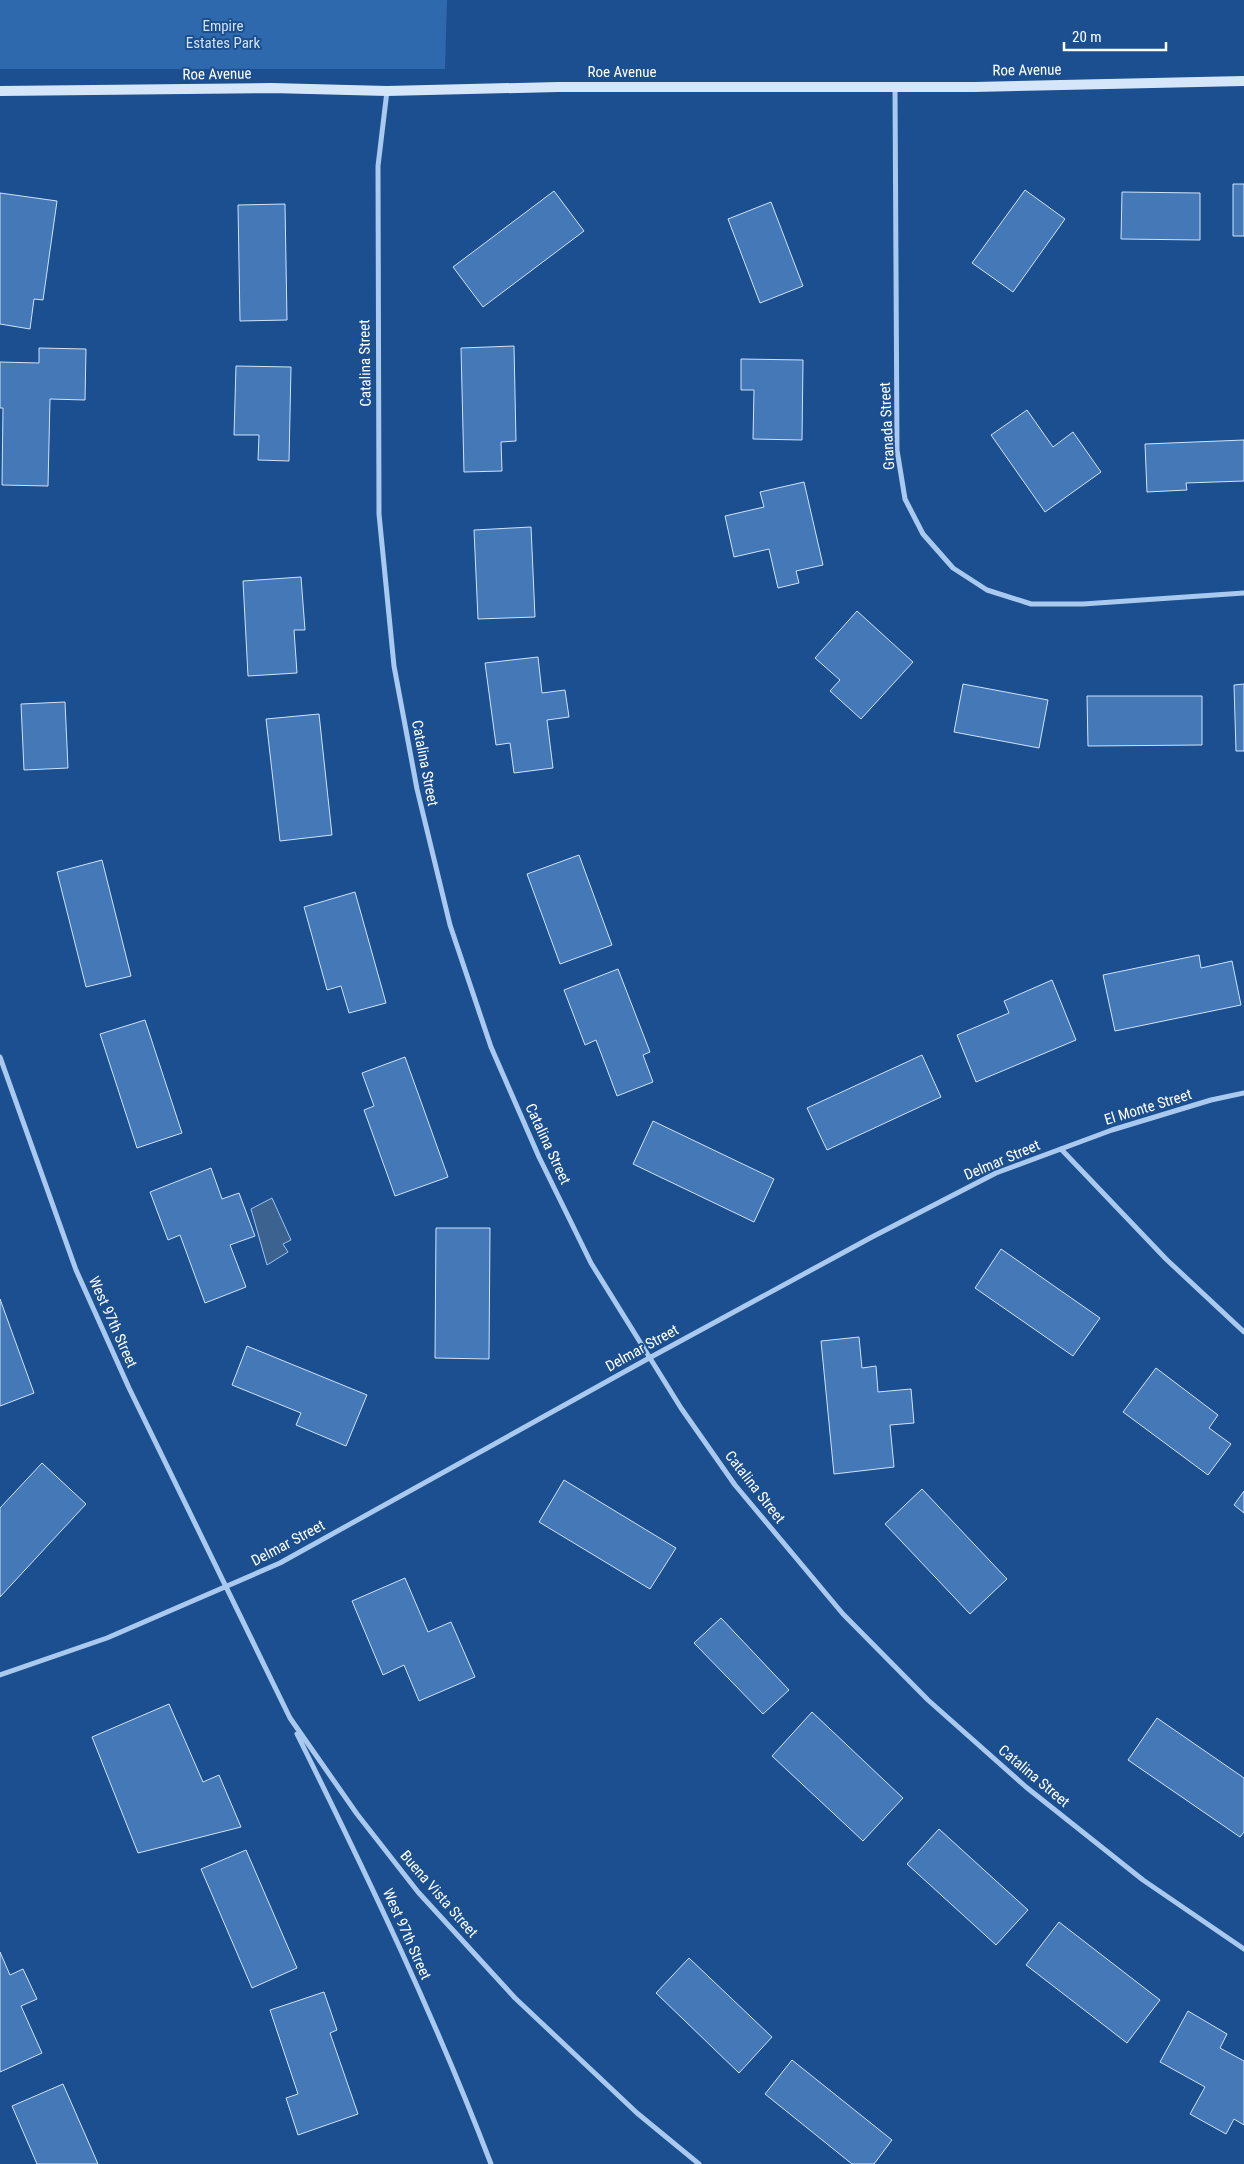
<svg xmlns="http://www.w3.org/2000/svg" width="1244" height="2164" font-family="'Roboto Condensed',sans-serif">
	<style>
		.green { fill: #2e69ad }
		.water { fill: #3c6290; stroke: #9cc4f0 }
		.building { fill: #4478b7; stroke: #cfe3fa }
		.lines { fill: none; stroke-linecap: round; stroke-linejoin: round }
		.minor { stroke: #a9c9ee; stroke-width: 5 }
		.secondary { stroke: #d6e6fa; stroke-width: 10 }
		.labels { text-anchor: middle; stroke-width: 4; stroke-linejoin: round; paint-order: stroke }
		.park-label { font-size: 15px; fill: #cfe3fa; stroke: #1b4f8f }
		.street-label { font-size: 15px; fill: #fff; stroke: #1b4f8f }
	</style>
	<rect width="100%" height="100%" fill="#1b4f8f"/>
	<!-- green -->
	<path class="green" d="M 0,0 L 447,0 L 445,69 L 0,69 Z"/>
	<!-- water -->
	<path class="water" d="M 272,1198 L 291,1240 L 283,1244 L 288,1252 L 267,1265 L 251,1209 Z"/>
	<!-- building -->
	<path class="building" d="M 1233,184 L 1244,184 L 1244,236 L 1233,236 Z
		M 1025,190 L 1065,219 L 1013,292 L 972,263 Z
		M 554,191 L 584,231 L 483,307 L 453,267 Z
		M 1122,192 L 1200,193 L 1200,240 L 1121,239 Z
		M 0,193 L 57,201 L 43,300 L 34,299 L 30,329 L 0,324 Z
		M 771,202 L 803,286 L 760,303 L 728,219 Z
		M 285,204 L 287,320 L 240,321 L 238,205 Z
		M 514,346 L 516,441 L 501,442 L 502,471 L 464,472 L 461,348 Z
		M 39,348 L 86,349 L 85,400 L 50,399 L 48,486 L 2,485 L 3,408 L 0,408 L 0,362 L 39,363 Z
		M 741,359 L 803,360 L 802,440 L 753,439 L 754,390 L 741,390 Z
		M 236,366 L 291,367 L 289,461 L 258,460 L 259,435 L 234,435 Z
		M 1027,410 L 1053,447 L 1073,432 L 1101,472 L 1045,512 L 991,435 Z
		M 1244,440 L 1244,481 L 1186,483 L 1187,490 L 1147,492 L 1145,444 Z
		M 804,482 L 823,565 L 796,571 L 799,583 L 778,588 L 769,549 L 734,557 L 725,516 L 764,507 L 760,492 Z
		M 531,527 L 535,617 L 478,619 L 474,530 Z
		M 301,577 L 305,630 L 294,630 L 297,673 L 248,676 L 243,581 Z
		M 857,611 L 913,662 L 861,719 L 830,691 L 840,680 L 815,658 Z
		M 538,657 L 542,693 L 565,690 L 569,717 L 547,720 L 553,768 L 514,773 L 510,743 L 496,745 L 485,663 Z
		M 963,684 L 1048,700 L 1039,748 L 954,732 Z
		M 1244,684 L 1244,751 L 1236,751 L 1234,685 Z
		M 1087,696 L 1202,696 L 1202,745 L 1088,746 Z
		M 65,702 L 68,768 L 24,770 L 21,704 Z
		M 319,714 L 332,835 L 280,841 L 266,719 Z
		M 579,855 L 612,945 L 560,964 L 527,874 Z
		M 102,860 L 131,976 L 86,987 L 57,872 Z
		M 355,892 L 386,1003 L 349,1013 L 341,986 L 327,990 L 304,907 Z
		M 1199,955 L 1201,968 L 1232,961 L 1241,1005 L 1115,1031 L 1103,975 Z
		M 618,969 L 650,1052 L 643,1055 L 653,1082 L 617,1096 L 596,1040 L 585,1045 L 564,990 Z
		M 1052,980 L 1076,1040 L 976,1082 L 957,1035 L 1009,1013 L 1004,1001 Z
		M 145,1020 L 182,1133 L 137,1148 L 100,1034 Z
		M 922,1055 L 941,1097 L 827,1150 L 807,1108 Z
		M 405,1057 L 448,1177 L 395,1196 L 364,1110 L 374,1106 L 362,1073 Z
		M 653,1121 L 774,1179 L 754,1222 L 633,1164 Z
		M 211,1168 L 222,1199 L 239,1193 L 255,1236 L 230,1245 L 246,1287 L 205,1303 L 180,1235 L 168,1240 L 150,1192 Z
		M 436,1228 L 490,1228 L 489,1359 L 435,1358 Z
		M 1001,1249 L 1100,1318 L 1073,1356 L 975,1288 Z
		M 0,1299 L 34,1393 L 0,1406 Z
		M 859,1337 L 862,1368 L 876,1366 L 878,1392 L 911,1389 L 914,1423 L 890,1425 L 894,1467 L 834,1474 L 821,1341 Z
		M 247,1346 L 367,1395 L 346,1446 L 296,1425 L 301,1413 L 232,1385 Z
		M 1156,1368 L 1218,1415 L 1209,1428 L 1231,1444 L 1208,1475 L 1123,1412 Z
		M 42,1463 L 86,1504 L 0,1597 L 0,1508 Z
		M 564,1480 L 676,1548 L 650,1589 L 539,1522 Z
		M 922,1489 L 1007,1579 L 970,1614 L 885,1524 Z
		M 1244,1491 L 1244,1513 L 1234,1505 Z
		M 405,1578 L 428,1632 L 451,1622 L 475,1677 L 419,1701 L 404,1665 L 383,1675 L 352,1601 Z
		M 721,1618 L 789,1690 L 763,1714 L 694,1643 Z
		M 169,1704 L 203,1782 L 219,1775 L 241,1827 L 138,1853 L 92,1737 Z
		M 812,1712 L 903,1798 L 863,1841 L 772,1756 Z
		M 1157,1718 L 1244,1778 L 1244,1832 L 1240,1837 L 1128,1760 Z
		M 939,1829 L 1028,1910 L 996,1945 L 907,1864 Z
		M 246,1850 L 297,1968 L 252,1988 L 201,1869 Z
		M 1059,1922 L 1160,2000 L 1127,2043 L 1026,1965 Z
		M 0,1952 L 10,1975 L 23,1969 L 37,1999 L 21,2006 L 42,2053 L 0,2072 Z
		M 689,1958 L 772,2037 L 739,2073 L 656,1993 Z
		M 324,1992 L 337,2030 L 330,2033 L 358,2114 L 298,2135 L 286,2098 L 298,2094 L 270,2010 Z
		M 1188,2011 L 1227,2034 L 1220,2048 L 1244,2061 L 1244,2125 L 1234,2119 L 1226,2134 L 1190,2114 L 1205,2087 L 1160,2062 Z
		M 792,2060 L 892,2140 L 874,2164 L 852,2164 L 765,2094 Z
		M 63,2084 L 98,2164 L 37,2164 L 12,2106 Z"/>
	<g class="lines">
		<!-- minor -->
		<path class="minor" d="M 895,87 L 897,450 L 905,499 L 923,534 L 953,568 L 987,590 L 1031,604 L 1083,604 L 1244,593
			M 387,91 L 378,166 L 379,514 L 394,666 L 417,789 L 450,925 L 491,1047 L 539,1157 L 591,1263 L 681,1408 L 735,1485 L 843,1614 L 928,1700 L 1026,1787 L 1143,1880 L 1244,1949
			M 0,1057 L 76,1270 L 129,1388 L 290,1718 L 357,1814 L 418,1892 L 515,1998 L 637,2113 L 699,2164
			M 1061,1149 L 1166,1259 L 1244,1332
			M 0,1675 L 107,1638 L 280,1563 L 651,1357 L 872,1237 L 996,1173 L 1112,1130 L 1211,1100 L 1244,1093
			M 297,1734 C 367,1875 435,2017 491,2164"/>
		<!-- secondary -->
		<path class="secondary" d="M 0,91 L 271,88 L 387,91 L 558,87 L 974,87 L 1244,81"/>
	</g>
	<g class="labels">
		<!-- park labels -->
		<g class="park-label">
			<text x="223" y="31">Empire<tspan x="223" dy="17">Estates Park</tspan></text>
		</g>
		<!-- street labels -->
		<g class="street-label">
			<text transform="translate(1027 70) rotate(-1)" y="5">Roe Avenue</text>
			<text x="622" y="77">Roe Avenue</text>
			<text transform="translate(217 74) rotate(-1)" y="5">Roe Avenue</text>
			<text transform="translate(365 363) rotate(-91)" y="5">Catalina Street</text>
			<text transform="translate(887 426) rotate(-93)" y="5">Granada Street</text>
			<text transform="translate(425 763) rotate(79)" y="5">Catalina Street</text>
			<text transform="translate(1148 1107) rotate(-17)" y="5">El Monte Street</text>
			<text transform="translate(548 1144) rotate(65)" y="5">Catalina Street</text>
			<text transform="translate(1002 1160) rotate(-23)" y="5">Delmar Street</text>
			<text transform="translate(113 1322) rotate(66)" y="5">West 97th Street</text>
			<text transform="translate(642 1348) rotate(-29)" y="5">Delmar Street</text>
			<text transform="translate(755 1487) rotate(52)" y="5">Catalina Street</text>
			<text transform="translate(288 1543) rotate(-28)" y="5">Delmar Street</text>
			<text transform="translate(1034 1776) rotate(40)" y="5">Catalina Street</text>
			<text transform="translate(439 1894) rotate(49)" y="5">Buena Vista Street</text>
			<text transform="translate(407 1934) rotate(66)" y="5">West 97th Street</text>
		</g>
	</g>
	<!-- scale -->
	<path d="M1064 42v8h102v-8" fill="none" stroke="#ffffff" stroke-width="2.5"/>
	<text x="1072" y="42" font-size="15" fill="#ffffff" stroke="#1b4f8f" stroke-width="4" paint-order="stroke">20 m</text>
</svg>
